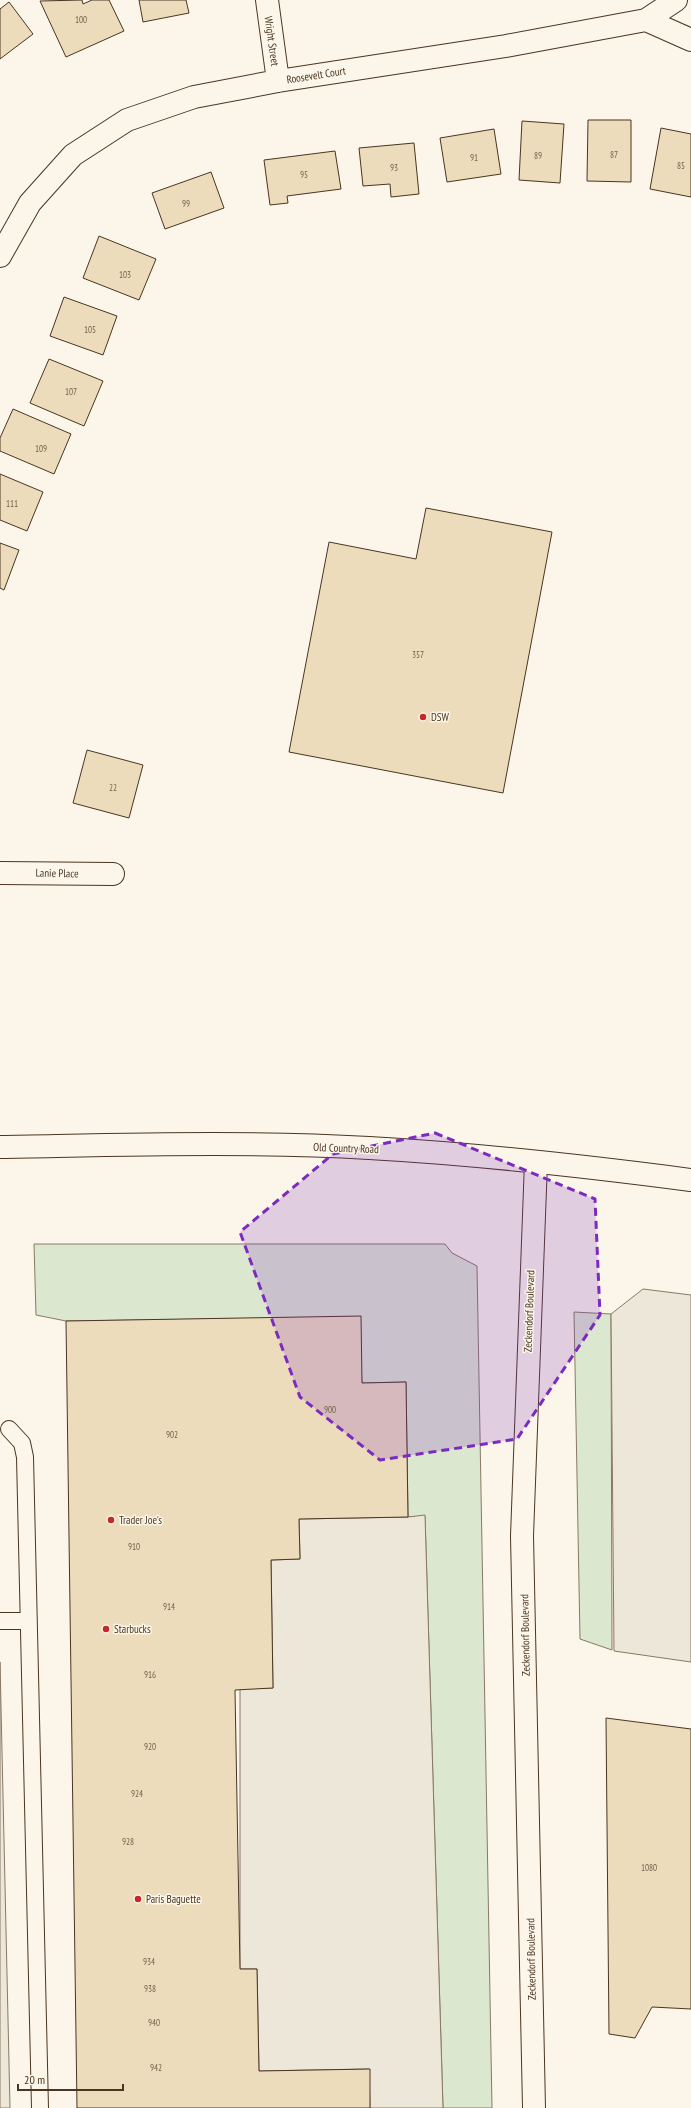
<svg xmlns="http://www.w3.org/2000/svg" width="691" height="2108" font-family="'PT Sans Narrow',sans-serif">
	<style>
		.green { fill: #dce7d0; stroke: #887966 }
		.parking { fill: #ede7d9; stroke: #887966 }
		.building { fill: #ecdcbc; stroke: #4a3520 }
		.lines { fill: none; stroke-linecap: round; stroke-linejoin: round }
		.lane-casing { stroke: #4a3520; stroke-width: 18 }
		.street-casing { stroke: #4a3520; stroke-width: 24 }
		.secondary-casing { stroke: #4a3520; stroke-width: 24 }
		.primary-casing { stroke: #4a3520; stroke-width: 24 }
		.lane { stroke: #fbf6e9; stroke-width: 16 }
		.street { stroke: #fbf6e9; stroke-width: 22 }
		.secondary { stroke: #fbf6e9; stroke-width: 22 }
		.primary { stroke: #fbf6e9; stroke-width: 22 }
		.marked { fill: #7b2cbf; fill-opacity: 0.2; stroke: #7b2cbf; stroke-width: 3; stroke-dasharray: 8 5; stroke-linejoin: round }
		.poi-dot { fill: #c62828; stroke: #fbf6e9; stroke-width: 1.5 }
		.labels { text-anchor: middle; stroke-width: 3; stroke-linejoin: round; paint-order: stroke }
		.number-label { font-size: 9px; fill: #725f47 }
		.street-label { font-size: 11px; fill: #4a3520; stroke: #fbf6e9 }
		.poi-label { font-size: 11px; fill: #4a3520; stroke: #fbf6e9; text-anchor: start }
	</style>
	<rect width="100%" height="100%" fill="#fbf6e9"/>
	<!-- green -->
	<path class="green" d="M 34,1244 L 445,1244 L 452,1253 L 477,1266 L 492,2108 L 443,2108 L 425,1516 L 408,1517 L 406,1382 L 362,1383 L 357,1317 L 66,1321 L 36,1315 Z
		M 574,1312 L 611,1314 L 612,1650 L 580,1639 Z"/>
	<!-- parking -->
	<path class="parking" d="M 643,1289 L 691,1295 L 691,1662 L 614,1651 L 611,1314 Z
		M 425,1515 L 443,2108 L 370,2108 L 369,2069 L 259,2071 L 257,1969 L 240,1969 L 240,1689 L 273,1688 L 271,1560 L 300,1559 L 299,1519 L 408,1517 Z
		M 0,1662 L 10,2108 L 0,2108 Z"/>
	<!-- building -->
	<path class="building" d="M 82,0 L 83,4 L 92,0 L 109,0 L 124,31 L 66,57 L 40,1 Z
		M 139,0 L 186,0 L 189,13 L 143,22 Z
		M 9,2 L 33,34 L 0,59 L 0,9 Z
		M 588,120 L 631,120 L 631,182 L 587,181 Z
		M 522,121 L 564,124 L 560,183 L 519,180 Z
		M 661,128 L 691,134 L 691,197 L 650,189 Z
		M 494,129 L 501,174 L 447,182 L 440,138 Z
		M 414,143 L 419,194 L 391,197 L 390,184 L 363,186 L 359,148 Z
		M 335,151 L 341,189 L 287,196 L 288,203 L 270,205 L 264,160 Z
		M 211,172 L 224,208 L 165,229 L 152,193 Z
		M 99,236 L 156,259 L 139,300 L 83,278 Z
		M 64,297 L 117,316 L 103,355 L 50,336 Z
		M 49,359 L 103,381 L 84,426 L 30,403 Z
		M 13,409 L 71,434 L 54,474 L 0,451 L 0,438 Z
		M 0,474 L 43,492 L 27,531 L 0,520 Z
		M 426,508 L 552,532 L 503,793 L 289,752 L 329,542 L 416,559 Z
		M 0,543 L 19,550 L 4,590 L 0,588 Z
		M 87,750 L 143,765 L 129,818 L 73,803 Z
		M 361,1316 L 362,1383 L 406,1382 L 408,1517 L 299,1519 L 300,1559 L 271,1560 L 273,1688 L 235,1690 L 240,1969 L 257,1969 L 259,2071 L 370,2069 L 370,2108 L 77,2108 L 66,1321 Z
		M 606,1718 L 691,1729 L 691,2009 L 652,2007 L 635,2038 L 609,2034 Z"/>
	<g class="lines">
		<defs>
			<path id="lane" d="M 9,1429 L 22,1443 L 25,1457 L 40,2108
				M 0,1621 L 28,1621"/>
			<path id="street" d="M 267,0 L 278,81
				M 646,20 L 676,0
				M 0,256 L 30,203 L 73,155 L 127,120 L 194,97 L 278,81 L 506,46 L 646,20 L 691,40
				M 0,873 L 113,874"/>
			<path id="secondary" d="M 534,2108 L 522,1536 L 536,1162"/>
			<path id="primary" d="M 0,1147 C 123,1145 246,1141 369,1148 C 477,1154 584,1166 691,1180"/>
		</defs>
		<!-- lane casing -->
		<use href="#lane" class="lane-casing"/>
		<!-- street casing -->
		<use href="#street" class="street-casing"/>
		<!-- secondary casing -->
		<use href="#secondary" class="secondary-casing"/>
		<!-- primary casing -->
		<use href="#primary" class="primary-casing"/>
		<!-- lane -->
		<use href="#lane" class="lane"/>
		<!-- street -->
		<use href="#street" class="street"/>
		<!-- secondary -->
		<use href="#secondary" class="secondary"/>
		<!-- primary -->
		<use href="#primary" class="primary"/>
	</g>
	<!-- marked area -->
	<path class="marked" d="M 435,1133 L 595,1199 L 600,1315 L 517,1439 L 380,1460 L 300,1397 L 240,1232 L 333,1154 Z"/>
	<!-- markers -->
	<g class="poi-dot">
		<circle cx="423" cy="717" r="4"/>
		<circle cx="111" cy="1520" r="4"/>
		<circle cx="106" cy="1629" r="4"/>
		<circle cx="138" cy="1899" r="4"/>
	</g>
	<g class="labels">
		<!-- number labels -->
		<g class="number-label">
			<text x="81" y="23">100</text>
			<text x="614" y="158">87</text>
			<text x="538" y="159">89</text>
			<text x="474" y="161">91</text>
			<text x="681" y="169">85</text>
			<text x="394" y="171">93</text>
			<text x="304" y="178">95</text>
			<text x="186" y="207">99</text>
			<text x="125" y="278">103</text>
			<text x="90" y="333">105</text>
			<text x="71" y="395">107</text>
			<text x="41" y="452">109</text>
			<text x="12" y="507">111</text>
			<text x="418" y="658">357</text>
			<text x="113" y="791">22</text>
			<text x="330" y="1413">900</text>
			<text x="172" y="1438">902</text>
			<text x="134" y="1550">910</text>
			<text x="169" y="1610">914</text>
			<text x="150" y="1678">916</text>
			<text x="150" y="1750">920</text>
			<text x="137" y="1797">924</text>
			<text x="128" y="1845">928</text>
			<text x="649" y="1871">1080</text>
			<text x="149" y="1965">934</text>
			<text x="150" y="1992">938</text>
			<text x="154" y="2026">940</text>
			<text x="156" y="2071">942</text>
		</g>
		<!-- street labels -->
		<g class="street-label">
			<text transform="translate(272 41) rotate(82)" y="4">Wright Street</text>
			<text transform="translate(316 75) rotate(-9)" y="4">Roosevelt Court</text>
			<text transform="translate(57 873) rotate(1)" y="4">Lanie Place</text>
			<text transform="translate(346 1148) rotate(2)" y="4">Old Country Road</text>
			<text transform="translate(529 1311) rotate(-88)" y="4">Zeckendorf Boulevard</text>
			<text transform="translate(525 1635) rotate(-91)" y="4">Zeckendorf Boulevard</text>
			<text transform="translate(531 1959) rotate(-91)" y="4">Zeckendorf Boulevard</text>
		</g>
		<!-- poi labels -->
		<g class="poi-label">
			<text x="431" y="721">DSW</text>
			<text x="119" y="1524">Trader Joe's</text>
			<text x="114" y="1633">Starbucks</text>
			<text x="146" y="1903">Paris Baguette</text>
		</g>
	</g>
	<!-- scale -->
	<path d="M18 2084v6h105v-6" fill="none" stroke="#4a3520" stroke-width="2"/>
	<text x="24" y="2084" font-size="12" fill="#4a3520" stroke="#fbf6e9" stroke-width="3" paint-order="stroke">20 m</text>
</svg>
